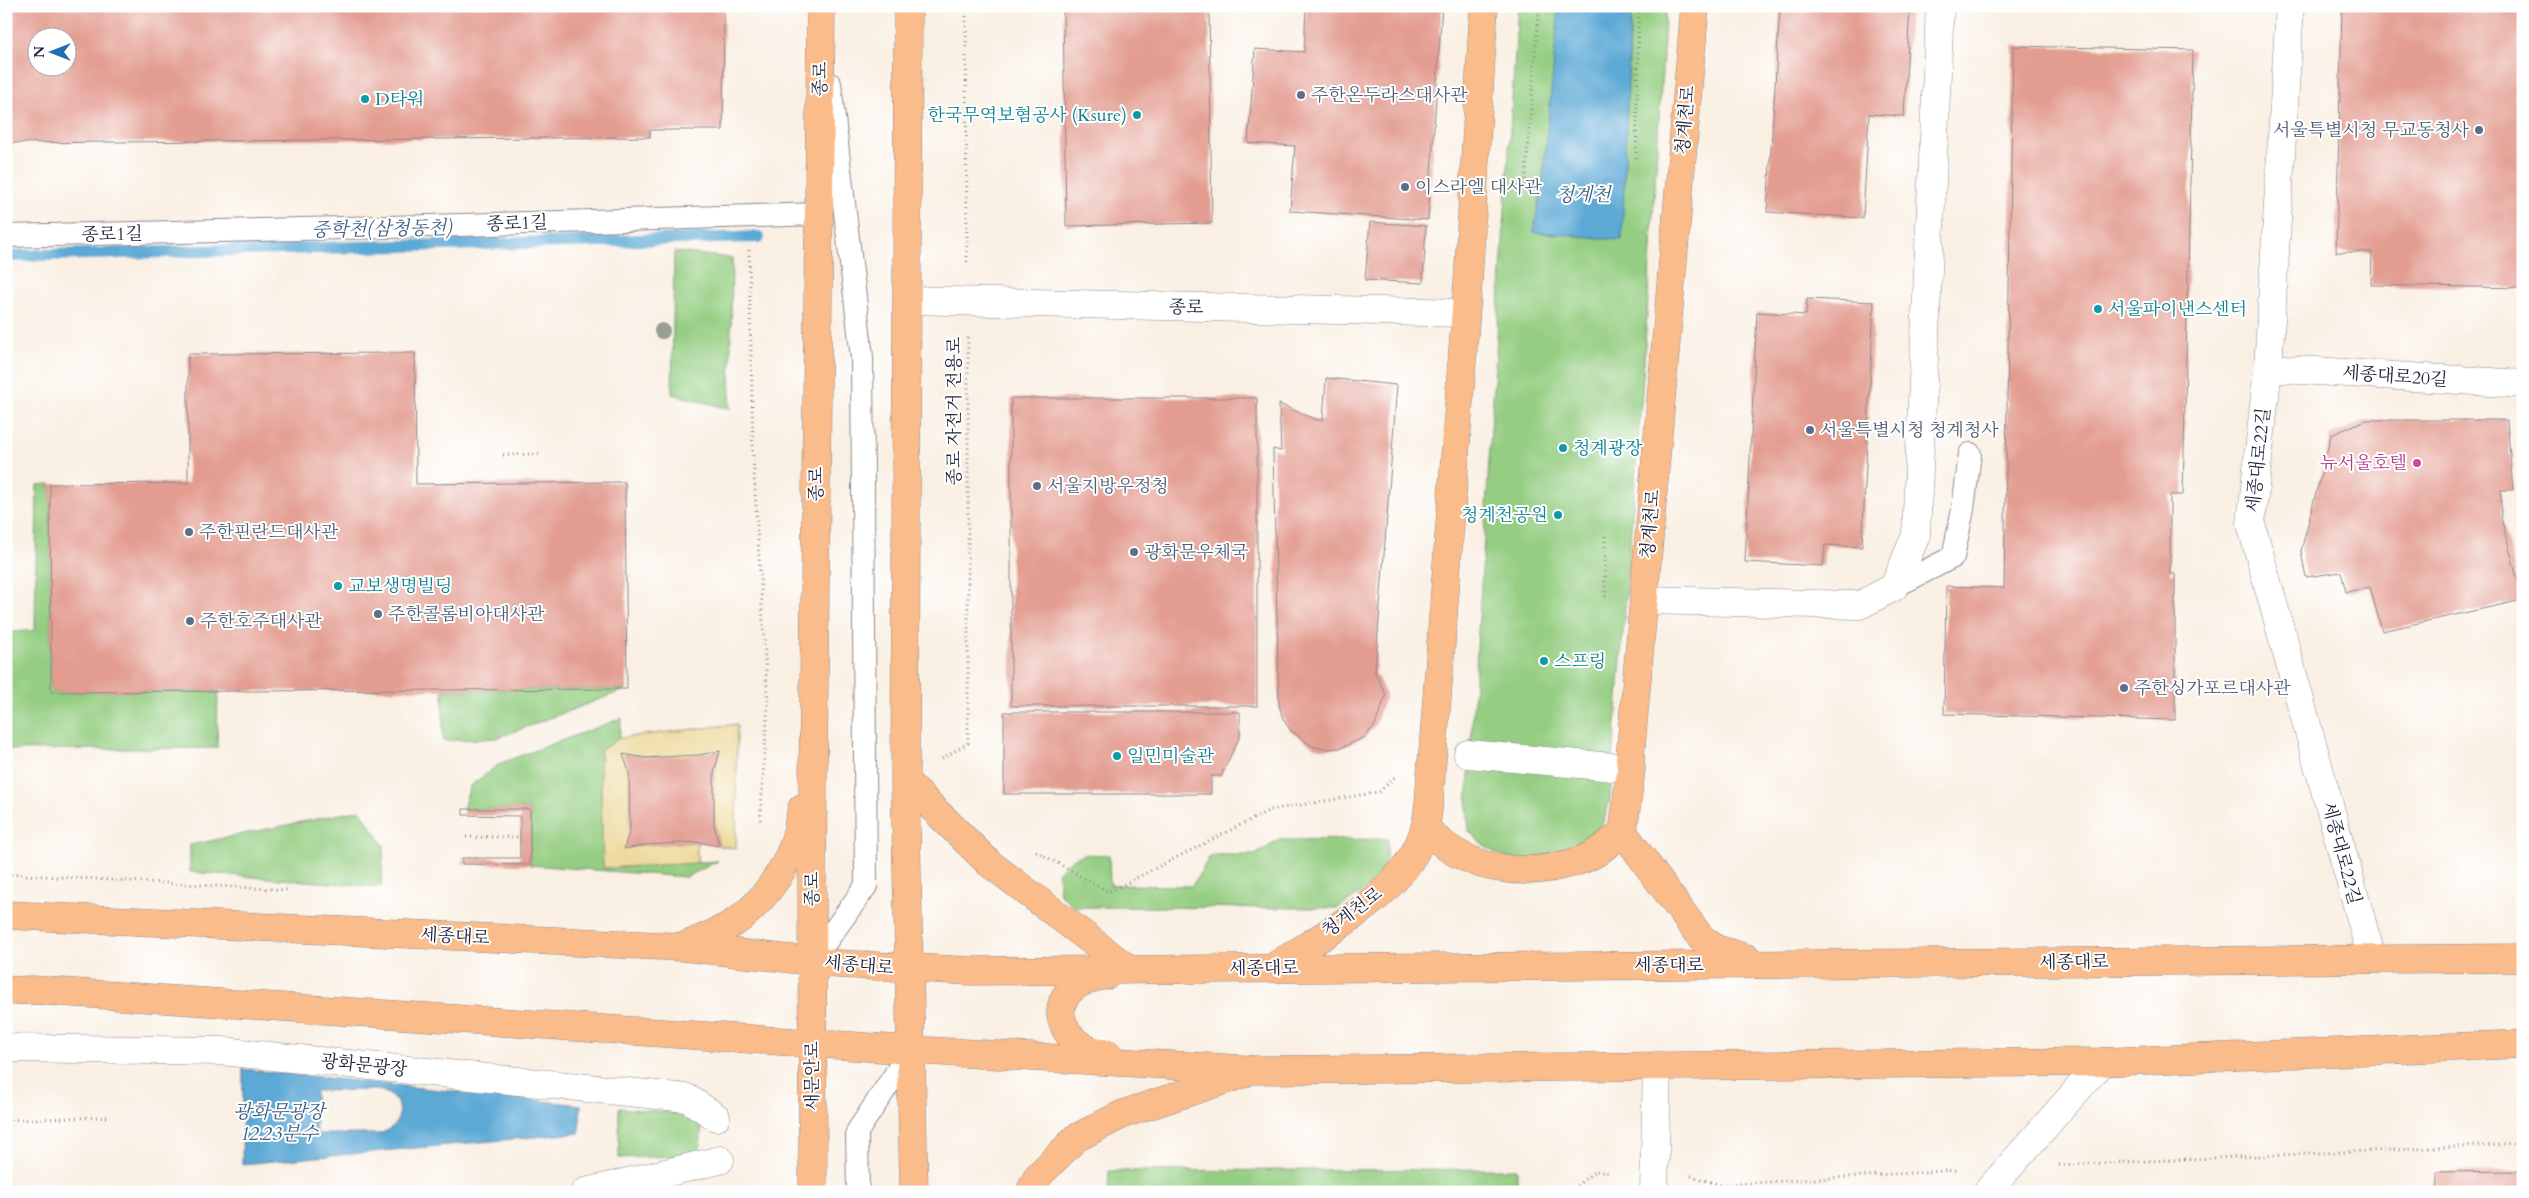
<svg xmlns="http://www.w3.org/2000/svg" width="2529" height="1198" font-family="Cardo,'Noto Serif KR',serif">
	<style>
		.green { fill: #95ce82; stroke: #5c785e }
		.sand { fill: #eeda9e; stroke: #887e6c }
		.water { fill: #5ba9d5; stroke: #3e6688; fill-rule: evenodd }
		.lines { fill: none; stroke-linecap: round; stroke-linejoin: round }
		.stream { stroke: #5ba9d5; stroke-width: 12 }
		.building { fill: #e39c90; fill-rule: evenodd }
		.service-casing { stroke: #8e888e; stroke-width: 24 }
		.pedestrian-casing { stroke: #8e888e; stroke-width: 29 }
		.minor-casing { stroke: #8e888e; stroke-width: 29 }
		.tertiary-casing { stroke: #8e888e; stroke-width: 29 }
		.primary-casing { stroke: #8e888e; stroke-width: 29 }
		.path { stroke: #8e888e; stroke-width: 3; stroke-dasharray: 1 4; stroke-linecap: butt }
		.service { stroke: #fff; stroke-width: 22 }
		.pedestrian { stroke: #fff; stroke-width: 28 }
		.minor { stroke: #fff; stroke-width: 28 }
		.tertiary { stroke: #fff; stroke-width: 28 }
		.primary { stroke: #fabc8b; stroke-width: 28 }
		.tree { fill: #999f94 }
		.service-dot { fill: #5c6f8a; stroke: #fff; stroke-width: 2 }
		.culture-dot { fill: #0f9aa8; stroke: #fff; stroke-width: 2 }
		.hotel-dot { fill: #d1479c; stroke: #fff; stroke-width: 2 }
		.labels { text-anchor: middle; stroke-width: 4; stroke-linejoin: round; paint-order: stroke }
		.street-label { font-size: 18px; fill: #22223b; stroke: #fff }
		.service-label { font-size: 18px; fill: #4e5e75; stroke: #fff; text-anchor: start }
		.culture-label { font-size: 18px; fill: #0d838f; stroke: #fff; text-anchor: start }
		.hotel-label { font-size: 18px; fill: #b23c85; stroke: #fff; text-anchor: end }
		.water-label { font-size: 19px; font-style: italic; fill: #3c5f80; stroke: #fff }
	</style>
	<rect width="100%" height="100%" fill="#fff"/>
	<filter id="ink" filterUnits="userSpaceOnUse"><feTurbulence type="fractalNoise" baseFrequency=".02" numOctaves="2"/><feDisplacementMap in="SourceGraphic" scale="10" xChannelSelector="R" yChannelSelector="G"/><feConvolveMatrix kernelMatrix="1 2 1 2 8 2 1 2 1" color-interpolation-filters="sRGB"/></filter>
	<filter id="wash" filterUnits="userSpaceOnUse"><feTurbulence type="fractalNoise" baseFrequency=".0096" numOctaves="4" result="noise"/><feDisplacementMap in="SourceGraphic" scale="20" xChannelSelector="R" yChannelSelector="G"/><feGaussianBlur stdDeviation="1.12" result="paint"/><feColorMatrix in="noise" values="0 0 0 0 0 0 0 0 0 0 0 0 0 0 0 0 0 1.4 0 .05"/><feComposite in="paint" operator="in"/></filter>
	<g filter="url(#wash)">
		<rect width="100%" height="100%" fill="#f9efe2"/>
		<!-- green -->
		<path class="green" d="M 1518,6 L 1666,6 L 1643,377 L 1610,799 C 1608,806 1606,815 1603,822 C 1587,855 1544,862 1511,858 C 1496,857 1479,842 1469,831 L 1467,806 Z
			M 674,252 L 732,258 L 730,409 L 672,394 Z
			M 50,484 L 51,692 L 218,691 L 217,748 L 6,750 L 6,633 L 35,630 L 37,485 Z
			M 627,689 L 497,738 L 443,741 L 443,690 Z
			M 622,718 L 619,738 L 600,751 L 603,868 L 718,861 L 686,877 L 530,865 L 530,809 L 463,809 L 470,786 L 501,763 Z
			M 360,810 L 384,846 L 381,887 L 190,872 L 190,845 Z
			M 1388,839 C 1388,875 1367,891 1338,908 L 1075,907 L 1060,894 L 1058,872 C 1077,852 1083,854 1109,855 L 1110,885 L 1192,886 L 1211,855 L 1255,855 L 1279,840 Z
			M 619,1108 L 702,1115 L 700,1155 L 619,1158 Z
			M 1517,1169 L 1517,1192 L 1108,1192 L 1109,1171 Z"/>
		<!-- sand -->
		<path class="sand" d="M 737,724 L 736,848 L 719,846 C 712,815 710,782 720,751 C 688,758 656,759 624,754 L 629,772 L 630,828 L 647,845 L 697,842 L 697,863 L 603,868 L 600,751 L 619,738 Z"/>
		<!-- water -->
		<path class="water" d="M 1559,6 L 1631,6 L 1622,240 L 1533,232 L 1542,188 Z
			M 243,1069 L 581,1105 L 579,1133 L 242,1164 ZM 377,1090 C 406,1095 407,1127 378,1134 L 316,1134 L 315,1091 Z"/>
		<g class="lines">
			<!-- stream -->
			<path class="stream" d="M 6,256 L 759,237"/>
		</g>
		<g id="blocks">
			<!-- building -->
			<path class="building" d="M 6,6 L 724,6 L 723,130 L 650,130 L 650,137 L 6,143 ZM 38,38 L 68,38 L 68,68 L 38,68 Z
				M 1063,6 L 1209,6 L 1212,223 L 1066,226 Z
				M 1306,6 L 1442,6 L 1428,220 L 1290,211 L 1295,146 L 1248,143 L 1255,49 L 1304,52 Z
				M 1780,6 L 1910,6 L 1904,116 L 1869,114 L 1863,218 L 1767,212 Z
				M 2342,6 L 2523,6 L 2523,288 L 2371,285 L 2372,252 L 2336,252 Z
				M 2013,46 L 2193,50 L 2183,495 L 2170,495 L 2170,574 L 2175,574 L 2175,720 L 1944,714 L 1946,586 L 2004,588 Z
				M 1370,222 L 1426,226 L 1423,283 L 1365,280 Z
				M 1807,299 L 1874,302 L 1862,547 L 1825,545 L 1823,566 L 1745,562 L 1757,312 L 1806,315 Z
				M 415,353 L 416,484 L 625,482 L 627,689 L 51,692 L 50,484 L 188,483 L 188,354 Z
				M 1326,378 L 1397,385 L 1375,672 L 1386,695 L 1375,725 L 1365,737 L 1341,748 L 1327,749 L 1314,747 L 1291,731 L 1283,719 L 1279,705 L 1273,449 L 1281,451 L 1279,404 L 1317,420 L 1323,420 Z
				M 1011,398 L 1257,398 L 1257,706 L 1011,706 Z
				M 2366,420 L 2507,420 L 2513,490 L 2501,490 L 2501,518 L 2523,600 L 2382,631 L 2370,587 L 2346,592 L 2341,572 L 2306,577 L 2301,551 L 2331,435 Z
				M 1004,712 L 1240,712 L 1240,736 L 1221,776 L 1211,776 L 1211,794 L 1004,794 Z
				M 720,751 L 714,772 L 714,824 L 719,846 L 697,842 L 647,845 L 624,849 L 630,828 L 629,772 L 623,754 L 646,758 L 698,755 Z
				M 463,809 L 530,809 L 530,865 L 462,864 L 462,858 L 520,858 L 520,816 L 463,815 Z
				M 2523,1171 L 2523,1192 L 2437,1192 L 2437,1172 Z"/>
		</g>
	</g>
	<g filter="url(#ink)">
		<use href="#blocks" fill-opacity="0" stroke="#8e888e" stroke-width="1"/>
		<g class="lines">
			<defs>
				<path id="service" d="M 6,236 L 429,226 L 818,214
					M 1894,587 L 1953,557 L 1963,509 L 1970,454
					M 812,961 L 866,886 L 862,357 L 830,84
					M 858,1192 L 857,1132 L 911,1050"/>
				<path id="pedestrian" d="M 1468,754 L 1613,767
					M 6,1048 L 221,1051 L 687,1098 L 716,1117
					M 585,1192 L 720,1160"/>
				<path id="minor" d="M 908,300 L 1465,313
					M 1644,600 L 1860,605 L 1894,587 L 1916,535 L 1940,6
					M 1654,1192 L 1657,1066
					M 1987,1192 L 2102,1062"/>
				<path id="tertiary" d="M 2290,6 L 2268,368 L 2251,524 L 2372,959
					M 2268,368 L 2523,384"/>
				<path id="primary" d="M 908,6 L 905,781 L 914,1192
					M 1695,6 L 1630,758 L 1631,769 L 1623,832 L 1701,938 L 1716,949 L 1746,958
					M 905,781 L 989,863 L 1130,970
					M 1425,827 C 1464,872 1526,879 1581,860 C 1597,855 1610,842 1623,832
					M 6,915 L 683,947 L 838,964 L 971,971 L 2523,958
					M 687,945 C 705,937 726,930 742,917 C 763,900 782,874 792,849 C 797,836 799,821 802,808
					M 1272,968 C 1325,933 1408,893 1425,827 C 1431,803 1430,775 1433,751 L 1468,282 L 1484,6
					M 1107,975 C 1097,977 1085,980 1077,985 C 1049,1003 1061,1035 1085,1048 C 1092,1052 1101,1053 1108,1054
					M 6,991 L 32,990 L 911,1050 L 1257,1070 L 2102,1062 L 2523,1044
					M 813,1192 L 812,882 L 821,6
					M 1030,1192 L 1038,1176 L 1076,1138 L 1123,1114 L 1243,1074"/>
			</defs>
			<!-- service casing -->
			<use href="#service" class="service-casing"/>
			<!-- pedestrian casing -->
			<use href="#pedestrian" class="pedestrian-casing"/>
			<!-- minor casing -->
			<use href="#minor" class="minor-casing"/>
			<!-- tertiary casing -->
			<use href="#tertiary" class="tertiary-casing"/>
			<!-- primary casing -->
			<use href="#primary" class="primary-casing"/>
			<!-- path -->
			<path class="path" d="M 966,6 L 967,266
				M 1636,158 L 1639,6
				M 1525,185 L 1539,6
				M 749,250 L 753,457 L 768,705 L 760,823
				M 503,455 L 540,454
				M 1605,536 L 1605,596 L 1608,597
				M 942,759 L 968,743 L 968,337
				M 466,837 L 520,837
				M 1036,851 L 1109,892 L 1270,810 L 1379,792 L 1395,777
				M 6,874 L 288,890
				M 6,1120 L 108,1117
				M 2059,1165 L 2523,1144
				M 1691,1176 L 1721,1185 L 1958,1170
				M 1569,1192 L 1595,1171 L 1611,1173"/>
			<!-- service -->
			<use href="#service" class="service"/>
			<!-- pedestrian -->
			<use href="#pedestrian" class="pedestrian"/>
			<!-- minor -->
			<use href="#minor" class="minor"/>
			<!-- tertiary -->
			<use href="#tertiary" class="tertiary"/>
			<!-- primary -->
			<use href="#primary" class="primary"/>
		</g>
		<!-- trees -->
		<circle class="tree" cx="662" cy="331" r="8"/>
	</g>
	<!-- markers -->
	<g class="service-dot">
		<circle cx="1301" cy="95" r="5"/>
		<circle cx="2479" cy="130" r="5"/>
		<circle cx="1405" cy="187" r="5"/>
		<circle cx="1810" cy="430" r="5"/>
		<circle cx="1037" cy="486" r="5"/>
		<circle cx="189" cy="532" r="5"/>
		<circle cx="1134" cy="552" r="5"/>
		<circle cx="378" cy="614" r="5"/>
		<circle cx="190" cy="621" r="5"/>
		<circle cx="2124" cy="688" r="5"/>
	</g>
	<g class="culture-dot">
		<circle cx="365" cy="99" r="5"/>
		<circle cx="1137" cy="115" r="5"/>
		<circle cx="2098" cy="309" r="5"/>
		<circle cx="1563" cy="448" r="5"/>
		<circle cx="1558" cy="515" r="5"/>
		<circle cx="338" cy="586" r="5"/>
		<circle cx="1544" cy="661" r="5"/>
		<circle cx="1117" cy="756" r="5"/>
	</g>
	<circle class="hotel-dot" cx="2417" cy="463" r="5"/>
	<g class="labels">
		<!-- street labels -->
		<g class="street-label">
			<text transform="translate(820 79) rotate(-89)" y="6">종로</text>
			<text transform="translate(1685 120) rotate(-85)" y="6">청계천로</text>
			<text transform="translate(517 223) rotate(-2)" y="6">종로1길</text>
			<text transform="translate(112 234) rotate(-1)" y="6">종로1길</text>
			<text transform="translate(1186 307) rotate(1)" y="6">종로</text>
			<text transform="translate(2395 376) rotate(4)" y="6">세종대로20길</text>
			<text transform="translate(954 411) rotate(-90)" y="6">종로 자전거 전용로</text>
			<text transform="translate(2258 460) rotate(-84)" y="6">세종대로22길</text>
			<text transform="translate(816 484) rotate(-90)" y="6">종로</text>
			<text transform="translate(1650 524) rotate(-85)" y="6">청계천로</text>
			<text transform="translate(2342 853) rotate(75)" y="6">세종대로22길</text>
			<text transform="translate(812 889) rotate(-90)" y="6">종로</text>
			<text transform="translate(1352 912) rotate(-37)" y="6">청계천로</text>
			<text transform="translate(455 936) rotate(3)" y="6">세종대로</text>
			<text transform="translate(2074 962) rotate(-1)" y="6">세종대로</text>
			<text transform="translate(859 965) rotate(5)" y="6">세종대로</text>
			<text x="1669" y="971">세종대로</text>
			<text transform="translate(1264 968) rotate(-1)" y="6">세종대로</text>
			<text transform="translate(364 1065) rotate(6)" y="6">광화문광장</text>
			<text transform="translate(812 1076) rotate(-90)" y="6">새문안로</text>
		</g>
		<!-- service labels -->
		<g class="service-label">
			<text x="1311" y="101">주한온두라스대사관</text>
			<text x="2469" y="136" text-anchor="end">서울특별시청 무교동청사</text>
			<text x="1415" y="193">이스라엘 대사관</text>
			<text x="1820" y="436">서울특별시청 청계청사</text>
			<text x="1047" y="492">서울지방우정청</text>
			<text x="199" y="538">주한핀란드대사관</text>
			<text x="1144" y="558">광화문우체국</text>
			<text x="388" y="620">주한콜롬비아대사관</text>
			<text x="200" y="627">주한호주대사관</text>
			<text x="2134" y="694">주한싱가포르대사관</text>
		</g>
		<!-- culture labels -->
		<g class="culture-label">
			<text x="375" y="105">D타워</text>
			<text x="1127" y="121" text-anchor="end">한국무역보혐공사 (Ksure)</text>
			<text x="2108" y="315">서울파이낸스센터</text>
			<text x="1573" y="454">청계광장</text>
			<text x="1548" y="521" text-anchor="end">청계천공원</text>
			<text x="348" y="592">교보생명빌딩</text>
			<text x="1554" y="667">스프링</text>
			<text x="1127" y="762">일민미술관</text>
		</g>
		<!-- hotel labels -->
		<g class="hotel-label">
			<text x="2407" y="469">뉴서울호텔</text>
		</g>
		<!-- water labels -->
		<g class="water-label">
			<text x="1583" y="201">청계천</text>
			<text transform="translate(382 228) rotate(-1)" y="7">중학천(삼청동천)</text>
			<text x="279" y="1118">광화문광장<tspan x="279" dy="22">12.23분수</tspan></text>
		</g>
	</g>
	<!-- margin -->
	<rect width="2529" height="1198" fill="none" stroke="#fff" stroke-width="25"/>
	<!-- north arrow -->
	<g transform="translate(52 52) rotate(270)"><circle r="24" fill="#ffffff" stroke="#a7a7b1"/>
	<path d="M0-4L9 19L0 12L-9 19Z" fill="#1f6fb2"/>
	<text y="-8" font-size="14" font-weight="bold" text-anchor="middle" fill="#22223b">N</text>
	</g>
</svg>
